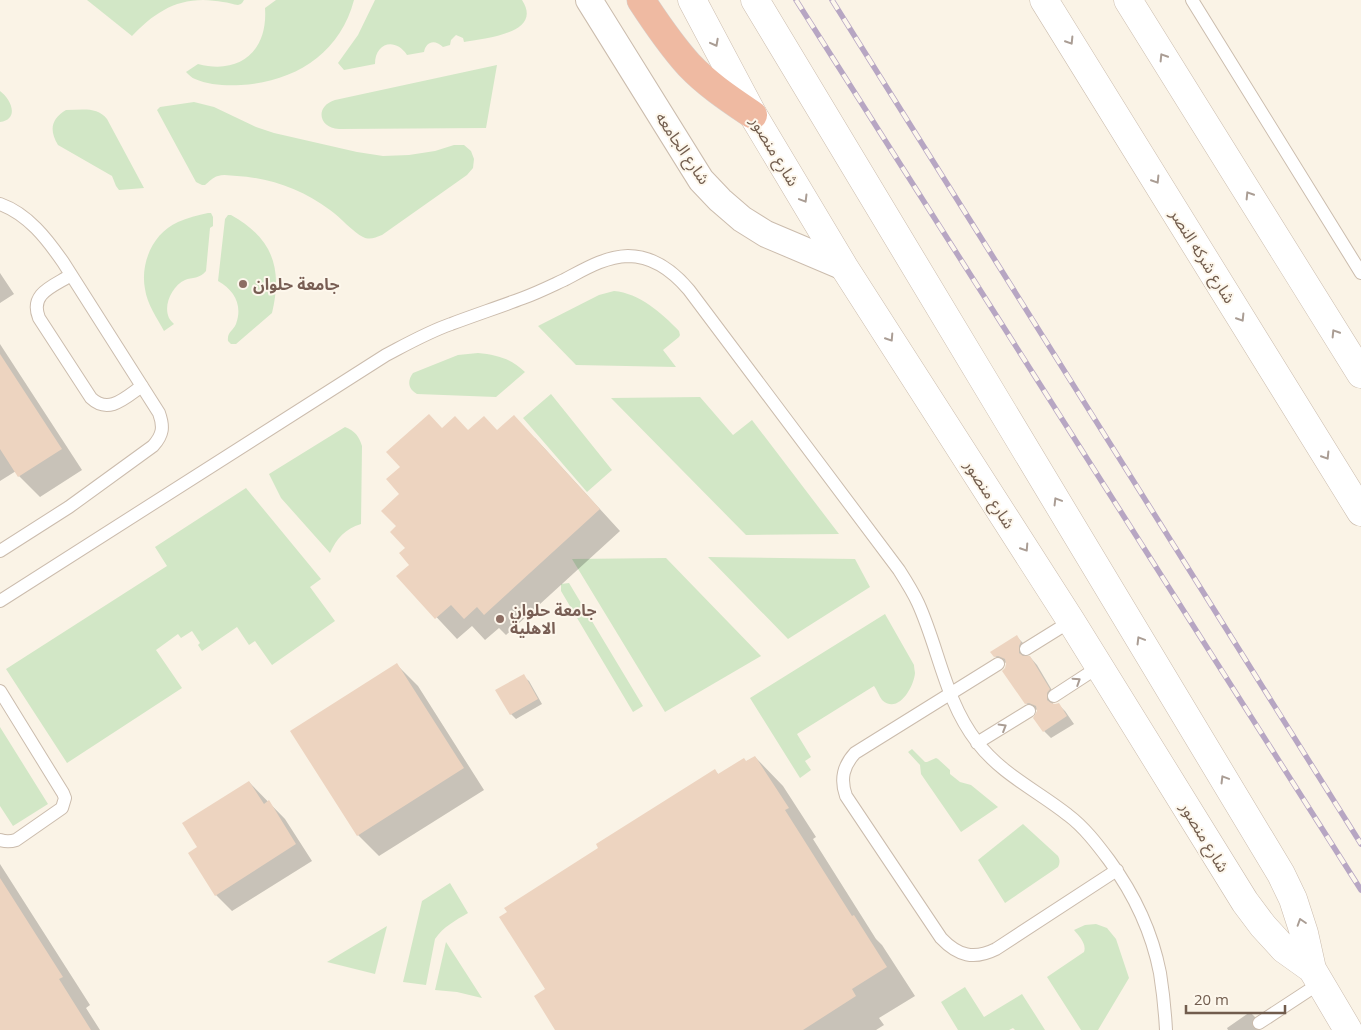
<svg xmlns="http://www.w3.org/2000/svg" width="1361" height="1030" font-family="'Open Sans','Noto Sans Arabic',sans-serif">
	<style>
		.green { fill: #d2e7c6 }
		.shadow { fill: #0003 }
		.building { fill: #edd4c0 }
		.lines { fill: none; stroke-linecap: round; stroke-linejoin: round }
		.service-casing { stroke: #cbbcad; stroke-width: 14 }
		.minor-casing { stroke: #cbbcad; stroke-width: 28 }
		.tertiary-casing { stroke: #cbbcad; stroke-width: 29 }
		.motorway-casing { stroke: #d7d1cd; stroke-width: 29 }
		.service { stroke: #fff; stroke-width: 12 }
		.minor { stroke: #fff; stroke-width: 26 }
		.tertiary { stroke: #fff; stroke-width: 28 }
		.motorway { stroke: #efbaa2; stroke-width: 28 }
		.rail-casing { stroke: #b7a6c3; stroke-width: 5.5 }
		.rail { stroke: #fdf7ec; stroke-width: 4; stroke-dasharray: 11; stroke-linecap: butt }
		.oneway { stroke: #aa9d94 }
		.education-dot { fill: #8d6e63; stroke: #fdf7ec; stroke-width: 2 }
		.labels { text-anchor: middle; stroke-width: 4; stroke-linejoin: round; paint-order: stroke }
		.street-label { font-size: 16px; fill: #715c4d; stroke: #fdf7ec }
		.education-label { font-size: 16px; font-weight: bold; fill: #785e54; stroke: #fdf7ec; text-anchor: start }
	</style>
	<rect width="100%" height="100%" fill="#faf3e6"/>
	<!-- green -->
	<path class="green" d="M 87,0 L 244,0 C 242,3 242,4 238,5 C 234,5 228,2 223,2 C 217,1 210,0 203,0 C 173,0 152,15 132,36 Z
		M 276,0 L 354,0 C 340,54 294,82 241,85 C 227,86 208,85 195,79 C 192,78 189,75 186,72 L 198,64 C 240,75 268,51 265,8 Z
		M 375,0 L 522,0 C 544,34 484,38 464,42 L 463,38 L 456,35 L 451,40 L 450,45 L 443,47 C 435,39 426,41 424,52 L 407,55 C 395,37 375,43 375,64 L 344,70 L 338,63 L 358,35 Z
		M 497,65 L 486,128 L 339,129 C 318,128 315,106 335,100 Z
		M 0,91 C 11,99 20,119 0,122 Z
		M 194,102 L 214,107 L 256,127 L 274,133 L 357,152 L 383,156 L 409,155 L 435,151 L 454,145 L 464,145 L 471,151 L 474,159 L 473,168 L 467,175 L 382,235 C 375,238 369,240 363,237 C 354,233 340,217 330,210 C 303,190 271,178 237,176 C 231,176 224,174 218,176 C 213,177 209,182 205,185 L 202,185 L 196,182 L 157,110 L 160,107 Z
		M 66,110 C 81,110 97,106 107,119 L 144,188 L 119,190 L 116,186 L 112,176 L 58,145 C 49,130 51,119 66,110 Z
		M 208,213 L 211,213 L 213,217 L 213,226 L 210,228 L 206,271 C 200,279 192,277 185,280 C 172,286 163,305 169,318 C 170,320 172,322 174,324 L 164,331 C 157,318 147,304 145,289 C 140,263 153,233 178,222 C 187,218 198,215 208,213 Z
		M 228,215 L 231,215 C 272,238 283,267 272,313 L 236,344 L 231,344 L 228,341 C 227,332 233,331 236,324 C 243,305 234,290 218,281 L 225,219 Z
		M 614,291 C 639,293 662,313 679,331 L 680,335 L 679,337 L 663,350 L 676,367 L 576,365 L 538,326 L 599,295 Z
		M 478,353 C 497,355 510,358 525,372 L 496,397 L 417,394 C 408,389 407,381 413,373 L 458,355 Z
		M 551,394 L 612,470 L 587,492 L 523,418 Z
		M 700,397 L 733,435 L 752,420 L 839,534 L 746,535 L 611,398 Z
		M 345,427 C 355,431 359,436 362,446 L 361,524 C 345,529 337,538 330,553 L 281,498 L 269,474 Z
		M 246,488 L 321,579 L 310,587 L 335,621 L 272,665 L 255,641 L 249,645 L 237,627 L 202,651 L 198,645 L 200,643 L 192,631 L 181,638 L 178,634 L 156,650 L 182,688 L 67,763 L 6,669 L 167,566 L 155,547 Z
		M 708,557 L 855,559 L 870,587 L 788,639 Z
		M 666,558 L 761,656 L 665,712 L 572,559 Z
		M 569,583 L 643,706 L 633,712 L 561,591 L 561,584 Z
		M 885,614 L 914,665 C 914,667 915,672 915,673 C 914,687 898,715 882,700 C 879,696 877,690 874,686 L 797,734 L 811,757 L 805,761 L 811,770 L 800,778 L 750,698 Z
		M 0,727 L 48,804 L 13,826 L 0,806 Z
		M 912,749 L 925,762 L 927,762 L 936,758 L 938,759 L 950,770 L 950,774 L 960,782 L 971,785 L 998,807 L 961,832 L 921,774 L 920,765 L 908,752 Z
		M 1023,824 L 1058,856 C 1060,860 1060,863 1058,867 L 1005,903 L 978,860 Z
		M 450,883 L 468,913 C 456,920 443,927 435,939 L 426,985 L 403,982 L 422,901 Z
		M 1096,924 L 1107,928 L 1116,939 L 1129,978 L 1098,1030 L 1081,1030 L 1047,977 L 1084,952 C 1087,944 1079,936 1074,930 L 1085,925 Z
		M 387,926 L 375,974 L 327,962 Z
		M 446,942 L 482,998 L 457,992 L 435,990 Z
		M 965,987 L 984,1017 L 1022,994 L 1045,1030 L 1015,1030 L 1013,1028 L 1009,1030 L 958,1030 L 941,1002 Z"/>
	<!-- shadow -->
	<path class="shadow" d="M 0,273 L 14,294 L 0,303 Z
		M 0,344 L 82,470 L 40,497 L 19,476 L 16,471 L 0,481 Z
		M 443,429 L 469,432 L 498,431 L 535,438 L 620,531 L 506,635 L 499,628 L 485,640 L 472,626 L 457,639 L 398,576 L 411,565 L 407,548 L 398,527 L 401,494 Z
		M 1017,637 L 1024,644 L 1025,657 L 1030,657 L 1037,665 L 1056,697 L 1053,700 L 1053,705 L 1058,704 L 1065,711 L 1074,724 L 1051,738 L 1044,731 L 1038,709 L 1033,711 L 1026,703 L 1006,669 L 1007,662 L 1002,664 L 995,656 Z
		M 397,665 L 418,686 L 484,790 L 379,856 L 358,835 Z
		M 523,676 L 529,681 L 542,704 L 516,719 L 511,714 Z
		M 755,757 L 783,786 L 816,837 L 813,839 L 876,939 L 882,945 L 915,996 L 879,1018 L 884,1025 L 876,1030 L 557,1030 L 547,990 L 600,848 L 715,771 L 719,775 Z
		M 249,782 L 285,819 L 312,861 L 232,911 L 216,895 L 199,847 Z
		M 0,864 L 90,1005 L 86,1008 L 100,1030 L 0,1030 Z
		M 1250,1012 L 1257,1019 L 1258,1030 L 1228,1030 L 1227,1028 Z"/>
	<!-- building -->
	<path class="building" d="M 0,354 L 62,449 L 18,477 L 0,449 Z
		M 429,414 L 442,428 L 455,416 L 468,430 L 484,416 L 497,430 L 514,415 L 600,509 L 484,615 L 477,607 L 464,619 L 451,605 L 435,619 L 396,576 L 409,565 L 399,553 L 405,548 L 390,532 L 396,526 L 381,511 L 399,494 L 386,479 L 400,467 L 386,452 Z
		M 1017,635 L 1021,642 L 1019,646 L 1019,653 L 1023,656 L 1030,656 L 1050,689 L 1047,693 L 1047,700 L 1051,703 L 1055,704 L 1059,703 L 1067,716 L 1043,732 L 1033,718 L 1037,711 L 1036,706 L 1029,703 L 1025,704 L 1002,671 L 1005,668 L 1006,664 L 1005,659 L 998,656 L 994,657 L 990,652 Z
		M 397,663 L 464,768 L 357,836 L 290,731 Z
		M 524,674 L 538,699 L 510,715 L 495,690 Z
		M 755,756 L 789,808 L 785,810 L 852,916 L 854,915 L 887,967 L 852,989 L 856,996 L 803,1030 L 555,1030 L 534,996 L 545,989 L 499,917 L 507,912 L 504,908 L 598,848 L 596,844 L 715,769 L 718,774 L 744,758 L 746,761 Z
		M 249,781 L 264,804 L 269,800 L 296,844 L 215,896 L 188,853 L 197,847 L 182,823 Z
		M 0,878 L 63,977 L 59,979 L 91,1030 L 0,1030 Z"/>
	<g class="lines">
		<defs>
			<path id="service" d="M 1192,0 L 1361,273
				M 0,204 C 28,214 47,239 63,262 L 159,413 C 164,427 163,435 153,446 L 69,507 L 0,551
				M 71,275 C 54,286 29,293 39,318 L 91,398 C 109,415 126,397 142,386
				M 0,601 L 386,355 C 407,344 428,332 451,324 C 475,315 499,307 523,298 C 537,293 551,286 564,280 C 585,269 604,257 628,256 C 653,256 673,271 689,290 L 899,570 C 906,581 913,592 918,603 C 939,649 945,701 977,742 C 1001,774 1038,791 1068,815 C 1084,827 1097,844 1109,860 C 1134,894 1152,932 1160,973 C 1163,992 1165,1011 1166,1030
				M 1026,649 L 1071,621
				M 998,664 L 855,753 C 843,766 840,779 846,796 L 941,938 C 958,956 974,960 996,949 L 1117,870
				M 0,691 L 63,793 L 65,798 L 62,808 L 16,840 C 10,842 6,842 0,840
				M 1054,696 L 1100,666
				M 977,743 L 1029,711
				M 1259,1023 L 1320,983"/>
			<path id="minor" d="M 589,0 L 701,180 L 720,200 L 742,219 L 766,234 L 844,267"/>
			<path id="tertiary" d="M 692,0 L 753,115 L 844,267 L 1071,621 L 1245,902 L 1263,926 L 1284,949 L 1312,969
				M 755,0 L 1281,874 L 1293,899 L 1304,933 L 1312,969 L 1348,1030
				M 1044,0 L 1361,512
				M 1128,0 L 1361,374"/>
			<path id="motorway" d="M 641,0 C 656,23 671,45 689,65 C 708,85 731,100 753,115"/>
		</defs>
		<!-- service casing -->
		<use href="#service" class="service-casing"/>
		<!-- minor casing -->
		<use href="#minor" class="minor-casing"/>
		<!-- tertiary casing -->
		<use href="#tertiary" class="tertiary-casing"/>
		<!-- motorway casing -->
		<use href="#motorway" class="motorway-casing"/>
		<!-- service -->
		<use href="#service" class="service"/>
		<!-- minor -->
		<use href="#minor" class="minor"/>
		<!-- tertiary -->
		<use href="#tertiary" class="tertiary"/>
		<!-- motorway -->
		<use href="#motorway" class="motorway"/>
		<defs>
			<path id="rail" d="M 796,0 L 1361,890
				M 832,0 L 1361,844"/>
		</defs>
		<!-- rail casing -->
		<use href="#rail" class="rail-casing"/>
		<!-- rail -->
		<use href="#rail" class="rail"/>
	</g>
	<!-- one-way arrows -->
	<defs><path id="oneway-chevron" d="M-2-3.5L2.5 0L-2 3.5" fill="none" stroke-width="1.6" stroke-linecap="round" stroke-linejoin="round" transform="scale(1.25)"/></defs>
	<g class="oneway">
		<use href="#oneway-chevron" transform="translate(1070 41) rotate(58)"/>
		<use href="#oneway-chevron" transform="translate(715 43) rotate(62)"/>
		<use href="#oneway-chevron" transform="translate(1163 57) rotate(-122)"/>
		<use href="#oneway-chevron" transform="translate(1156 180) rotate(58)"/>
		<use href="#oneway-chevron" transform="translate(1249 195) rotate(-122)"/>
		<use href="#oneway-chevron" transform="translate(804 199) rotate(59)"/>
		<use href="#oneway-chevron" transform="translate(1241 318) rotate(58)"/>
		<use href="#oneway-chevron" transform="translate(1335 333) rotate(-122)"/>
		<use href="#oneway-chevron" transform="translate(890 338) rotate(57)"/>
		<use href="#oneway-chevron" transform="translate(1326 456) rotate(58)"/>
		<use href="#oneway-chevron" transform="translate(1057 501) rotate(-121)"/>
		<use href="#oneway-chevron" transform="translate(1025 548) rotate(57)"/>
		<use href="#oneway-chevron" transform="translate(1140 640) rotate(-121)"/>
		<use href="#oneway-chevron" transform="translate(1077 681) rotate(-33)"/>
		<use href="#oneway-chevron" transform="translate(1003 727) rotate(-31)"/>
		<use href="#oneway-chevron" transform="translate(1224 779) rotate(-121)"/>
		<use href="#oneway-chevron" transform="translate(1301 922) rotate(-108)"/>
	</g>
	<!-- markers -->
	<g class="education-dot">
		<circle cx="243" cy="284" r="5"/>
		<circle cx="500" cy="619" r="5"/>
	</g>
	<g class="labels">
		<!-- street labels -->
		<g class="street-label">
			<text transform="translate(683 148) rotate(56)" y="6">شارع الجامعه</text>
			<text transform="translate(775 151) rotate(59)" y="6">شارع منصور</text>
			<text transform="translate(1203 256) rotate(58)" y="6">شارع شركه النصر</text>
			<text transform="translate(990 494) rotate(57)" y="6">شارع منصور</text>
			<text transform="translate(1205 837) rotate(59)" y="6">شارع منصور</text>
		</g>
		<!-- education labels -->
		<g class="education-label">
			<text x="253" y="290">جامعة حلوان</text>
			<text x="510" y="616">جامعة حلوان<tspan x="510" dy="18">الاهلية</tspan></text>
		</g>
	</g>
	<!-- scale -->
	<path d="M1186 1005v8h99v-8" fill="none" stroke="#715c4d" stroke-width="2.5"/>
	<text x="1194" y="1005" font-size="15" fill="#715c4d" stroke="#fdf7ec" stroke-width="4" paint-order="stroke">20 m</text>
</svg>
